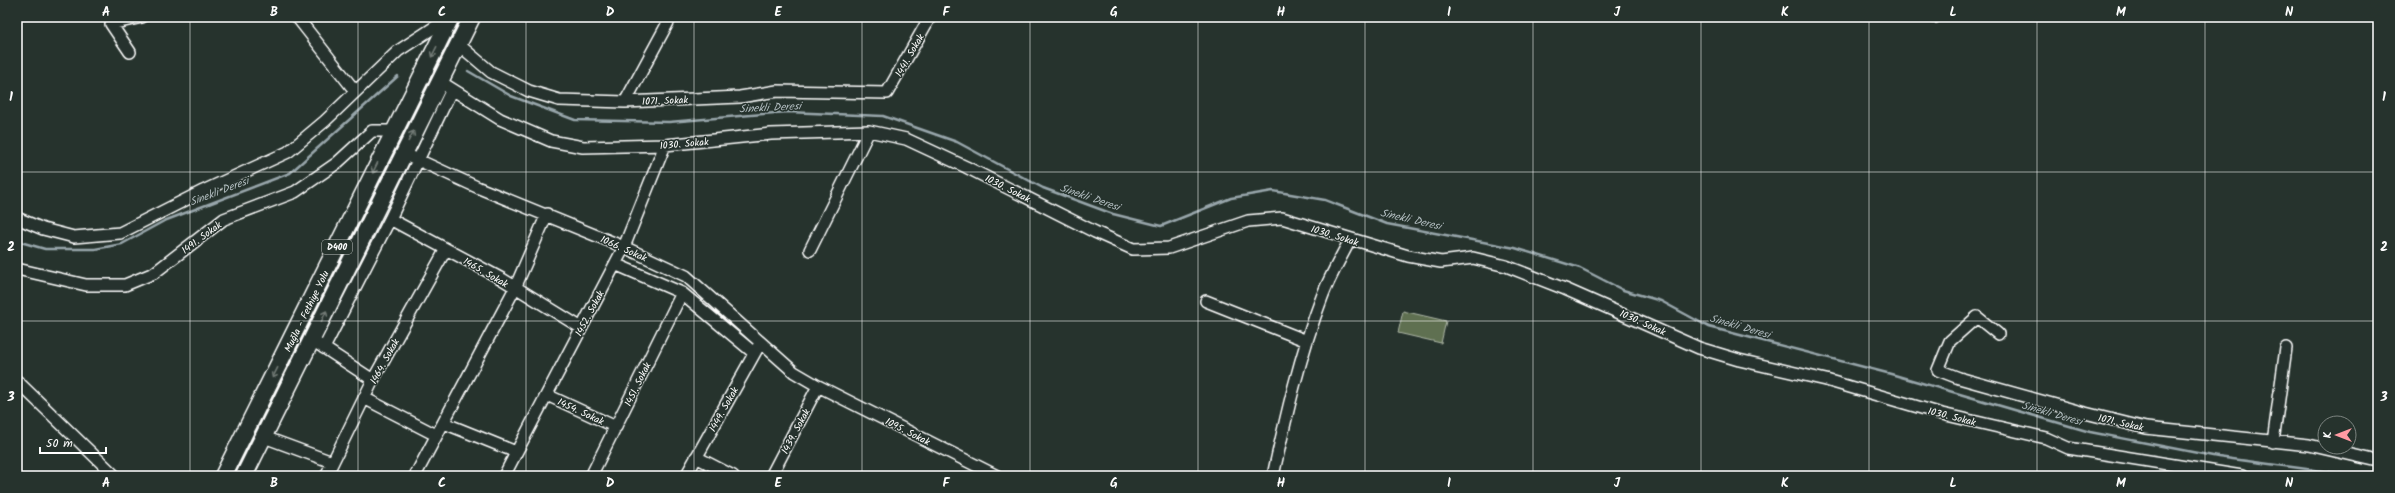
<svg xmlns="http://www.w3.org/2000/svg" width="2395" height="493" font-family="Kalam,sans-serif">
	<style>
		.green { fill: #5f7051; stroke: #afb8a8 }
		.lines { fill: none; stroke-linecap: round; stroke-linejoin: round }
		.stream { stroke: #99a7ac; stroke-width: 2.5 }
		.minor-casing { stroke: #fff; stroke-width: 14 }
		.highway-casing { stroke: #fff; stroke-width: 19 }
		.minor { stroke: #26332d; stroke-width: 11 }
		.highway { stroke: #26332d; stroke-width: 16 }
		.oneway { stroke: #727a76 }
		.grid { fill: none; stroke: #fff; stroke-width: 1; stroke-opacity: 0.55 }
		.labels { text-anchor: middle; stroke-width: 3; stroke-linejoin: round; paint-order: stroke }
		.shield { fill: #26332d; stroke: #bec2c0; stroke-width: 1 }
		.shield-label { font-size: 9px; font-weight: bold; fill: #fff }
		.street-label { font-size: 10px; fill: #fff; stroke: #26332d }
		.water-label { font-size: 11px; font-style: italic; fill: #b2bdc0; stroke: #26332d }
		.neatline { fill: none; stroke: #fff; stroke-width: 1.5 }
		.grid-label { font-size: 13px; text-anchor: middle; font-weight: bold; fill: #fff }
	</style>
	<rect width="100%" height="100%" fill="#26332d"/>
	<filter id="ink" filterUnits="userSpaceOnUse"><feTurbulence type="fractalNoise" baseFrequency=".025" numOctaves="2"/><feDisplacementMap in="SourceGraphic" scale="8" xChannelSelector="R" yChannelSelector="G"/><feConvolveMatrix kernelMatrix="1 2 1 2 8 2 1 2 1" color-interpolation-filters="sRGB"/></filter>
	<g filter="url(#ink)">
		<!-- green -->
		<path class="green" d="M 1403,311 L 1446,321 L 1441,343 L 1398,333 Z"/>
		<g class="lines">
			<!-- stream -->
			<path class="stream" d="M 468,71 L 511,96 L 575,120 L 669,122 L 787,112 L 883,116 L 957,142 L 1043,188 L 1113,214 L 1161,226 L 1231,198 L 1273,191 L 1325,200 L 1387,224 L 1515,248 L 1580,268 L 1623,290 L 1661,301 L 1709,327 L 1891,374 L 2090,432 L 2218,457 L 2358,476
				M 17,241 L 45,249 L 95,249 L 122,244 L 164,221 L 290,173 L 398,76"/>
			<defs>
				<path id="minor" d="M 297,17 L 355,91
					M 1934,17 L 1935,17
					M 458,44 L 491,72 L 529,91 L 559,100 L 625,102 L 740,97 L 777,91 L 887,93 L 930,17
					M 130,52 L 111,24 L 142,17
					M 439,81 L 500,119 L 551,141 L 583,147 L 665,145 L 771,134 L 869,131 L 906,139 L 966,167 L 1095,232 L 1133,249 L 1169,248 L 1248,221 L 1282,218 L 1408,256 L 1441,262 L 1473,258 L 1506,266 L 1565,289 L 1699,348 L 1739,360 L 1826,380 L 1942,414 L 2046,438 L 2068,448 L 2242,476
					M 625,102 L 671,17
					M 403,153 L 479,188 L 624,247 L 686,276 L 794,372 L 818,386 L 997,476
					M 17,218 L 43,229 L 74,237 L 120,233 L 203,191 L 288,152 L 325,121 L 398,51 L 450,17
					M 390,219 L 502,279 L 580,327
					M 810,250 L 869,131
					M 615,264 L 682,293 L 754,353
					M 17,269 L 86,285 L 125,285 L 154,273 L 224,219 L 295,192 L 337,163 L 372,131 L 393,131
					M 1206,301 L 1307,341
					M 1998,334 L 1977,317 L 1950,341 L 1938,370 L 1959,378 L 2081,412 L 2146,428 L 2309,445 L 2378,461
					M 318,344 L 373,380
					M 324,348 L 390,219 L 452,89
					M 17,381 L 115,476
					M 547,395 L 616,427
					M 364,398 L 436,435
					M 444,423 L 516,452
					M 264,437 L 332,462
					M 2273,442 L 2286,348
					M 696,457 L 733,476
					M 326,476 L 373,380 L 446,249
					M 415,476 L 515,288 L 547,214
					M 504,476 L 624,247 L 665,145
					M 591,476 L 682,293
					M 686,476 L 758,347
					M 771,476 L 818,386
					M 1273,476 C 1286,416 1300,355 1322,297 C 1329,278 1340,259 1350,240"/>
				<path id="highway" d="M 223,476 L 451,17
					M 244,476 L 472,17"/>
			</defs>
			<!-- minor casing -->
			<use href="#minor" class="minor-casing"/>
			<!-- highway casing -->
			<use href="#highway" class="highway-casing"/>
			<!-- minor -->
			<use href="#minor" class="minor"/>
			<!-- highway -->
			<use href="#highway" class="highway"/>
		</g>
		<!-- one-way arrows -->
		<defs><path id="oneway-shaft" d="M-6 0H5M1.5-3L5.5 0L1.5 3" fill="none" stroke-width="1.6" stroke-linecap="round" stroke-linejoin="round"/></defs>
		<g class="oneway">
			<use href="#oneway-shaft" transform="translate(434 52) rotate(117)"/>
			<use href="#oneway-shaft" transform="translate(411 136) rotate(-63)"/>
			<use href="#oneway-shaft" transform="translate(375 168) rotate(116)"/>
			<use href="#oneway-shaft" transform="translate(324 316) rotate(-64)"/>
			<use href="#oneway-shaft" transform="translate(275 373) rotate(117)"/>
		</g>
	</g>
	<!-- grid -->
	<path class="grid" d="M 190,17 L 190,476M 358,17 L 358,476M 526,17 L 526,476M 694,17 L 694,476M 862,17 L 862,476M 1030,17 L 1030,476M 1198,17 L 1198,476M 1365,17 L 1365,476M 1533,17 L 1533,476M 1701,17 L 1701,476M 1869,17 L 1869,476M 2037,17 L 2037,476M 2205,17 L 2205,476M 17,172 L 2378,172M 17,321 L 2378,321"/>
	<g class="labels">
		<!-- shield labels -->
		<rect class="shield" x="322" y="240" width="30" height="14" rx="3"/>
		<g class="shield-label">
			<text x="337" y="250">D400</text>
		</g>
		<!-- street labels -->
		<g class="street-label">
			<text transform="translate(909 55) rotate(-60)" y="4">1441. Sokak</text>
			<text transform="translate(665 100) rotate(-2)" y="4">1071. Sokak</text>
			<text transform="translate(684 143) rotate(-5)" y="4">1030. Sokak</text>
			<text transform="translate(1008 188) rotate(27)" y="4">1030. Sokak</text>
			<text transform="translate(1335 235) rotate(17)" y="4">1030. Sokak</text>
			<text transform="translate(201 237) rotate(-37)" y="4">1491. Sokak</text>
			<text transform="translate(624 248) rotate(24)" y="4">1066. Sokak</text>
			<text transform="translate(486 272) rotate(30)" y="4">1465. Sokak</text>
			<text transform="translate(306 311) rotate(-64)" y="4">Muğla - Fethiye Yolu</text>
			<text transform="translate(589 313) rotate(-62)" y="4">1452. Sokak</text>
			<text transform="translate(1643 322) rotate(24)" y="4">1030. Sokak</text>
			<text transform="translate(384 361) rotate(-61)" y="4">1464. Sokak</text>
			<text transform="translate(637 384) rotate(-64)" y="4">1451. Sokak</text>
			<text transform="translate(723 409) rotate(-61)" y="4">1449. Sokak</text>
			<text transform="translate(581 411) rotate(25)" y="4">1454. Sokak</text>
			<text transform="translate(1952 416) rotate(14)" y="4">1030. Sokak</text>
			<text transform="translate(2121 422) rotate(13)" y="4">1071. Sokak</text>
			<text transform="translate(795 431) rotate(-62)" y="4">1439. Sokak</text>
			<text transform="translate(908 431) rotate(27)" y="4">1095. Sokak</text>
		</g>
		<!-- water labels -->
		<g class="water-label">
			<text transform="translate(770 107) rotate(-3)" y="4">Sinekli Deresi</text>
			<text transform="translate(219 191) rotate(-21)" y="4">Sinekli Deresi</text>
			<text transform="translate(1090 197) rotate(19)" y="4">Sinekli Deresi</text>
			<text transform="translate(1411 219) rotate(13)" y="4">Sinekli Deresi</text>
			<text transform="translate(1740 326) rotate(16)" y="4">Sinekli Deresi</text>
			<text transform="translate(2052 413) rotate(16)" y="4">Sinekli Deresi</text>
		</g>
	</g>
	<!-- margin -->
	<rect width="2395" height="493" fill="none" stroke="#26332d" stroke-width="44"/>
	<!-- north arrow -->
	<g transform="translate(2337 435) rotate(270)"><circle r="19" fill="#26332d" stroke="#7d8581"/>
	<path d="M0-3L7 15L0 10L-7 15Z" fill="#ff9aa2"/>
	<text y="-6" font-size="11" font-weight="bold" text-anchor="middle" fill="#ffffff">K</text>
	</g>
	<!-- scale -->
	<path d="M40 447v6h66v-6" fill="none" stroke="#ffffff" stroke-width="2"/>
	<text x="46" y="447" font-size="12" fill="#ffffff" stroke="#26332d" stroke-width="3" paint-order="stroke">50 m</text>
	<rect x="22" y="22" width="2351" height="449" class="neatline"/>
	<g class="grid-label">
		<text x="106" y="16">A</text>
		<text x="274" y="16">B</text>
		<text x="442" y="16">C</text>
		<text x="610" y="16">D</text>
		<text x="778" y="16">E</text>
		<text x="946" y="16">F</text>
		<text x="1114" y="16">G</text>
		<text x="1281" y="16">H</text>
		<text x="1449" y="16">I</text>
		<text x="1617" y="16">J</text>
		<text x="1785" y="16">K</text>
		<text x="1953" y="16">L</text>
		<text x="2121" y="16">M</text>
		<text x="2289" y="16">N</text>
		<text x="11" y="101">1</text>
		<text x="2384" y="101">1</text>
		<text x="11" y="251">2</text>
		<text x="2384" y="251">2</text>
		<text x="11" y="401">3</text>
		<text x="2384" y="401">3</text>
		<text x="106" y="487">A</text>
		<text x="274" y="487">B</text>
		<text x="442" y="487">C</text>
		<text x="610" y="487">D</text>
		<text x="778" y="487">E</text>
		<text x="946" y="487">F</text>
		<text x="1114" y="487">G</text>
		<text x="1281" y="487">H</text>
		<text x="1449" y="487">I</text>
		<text x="1617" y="487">J</text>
		<text x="1785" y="487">K</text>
		<text x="1953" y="487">L</text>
		<text x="2121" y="487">M</text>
		<text x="2289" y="487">N</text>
	</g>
</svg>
